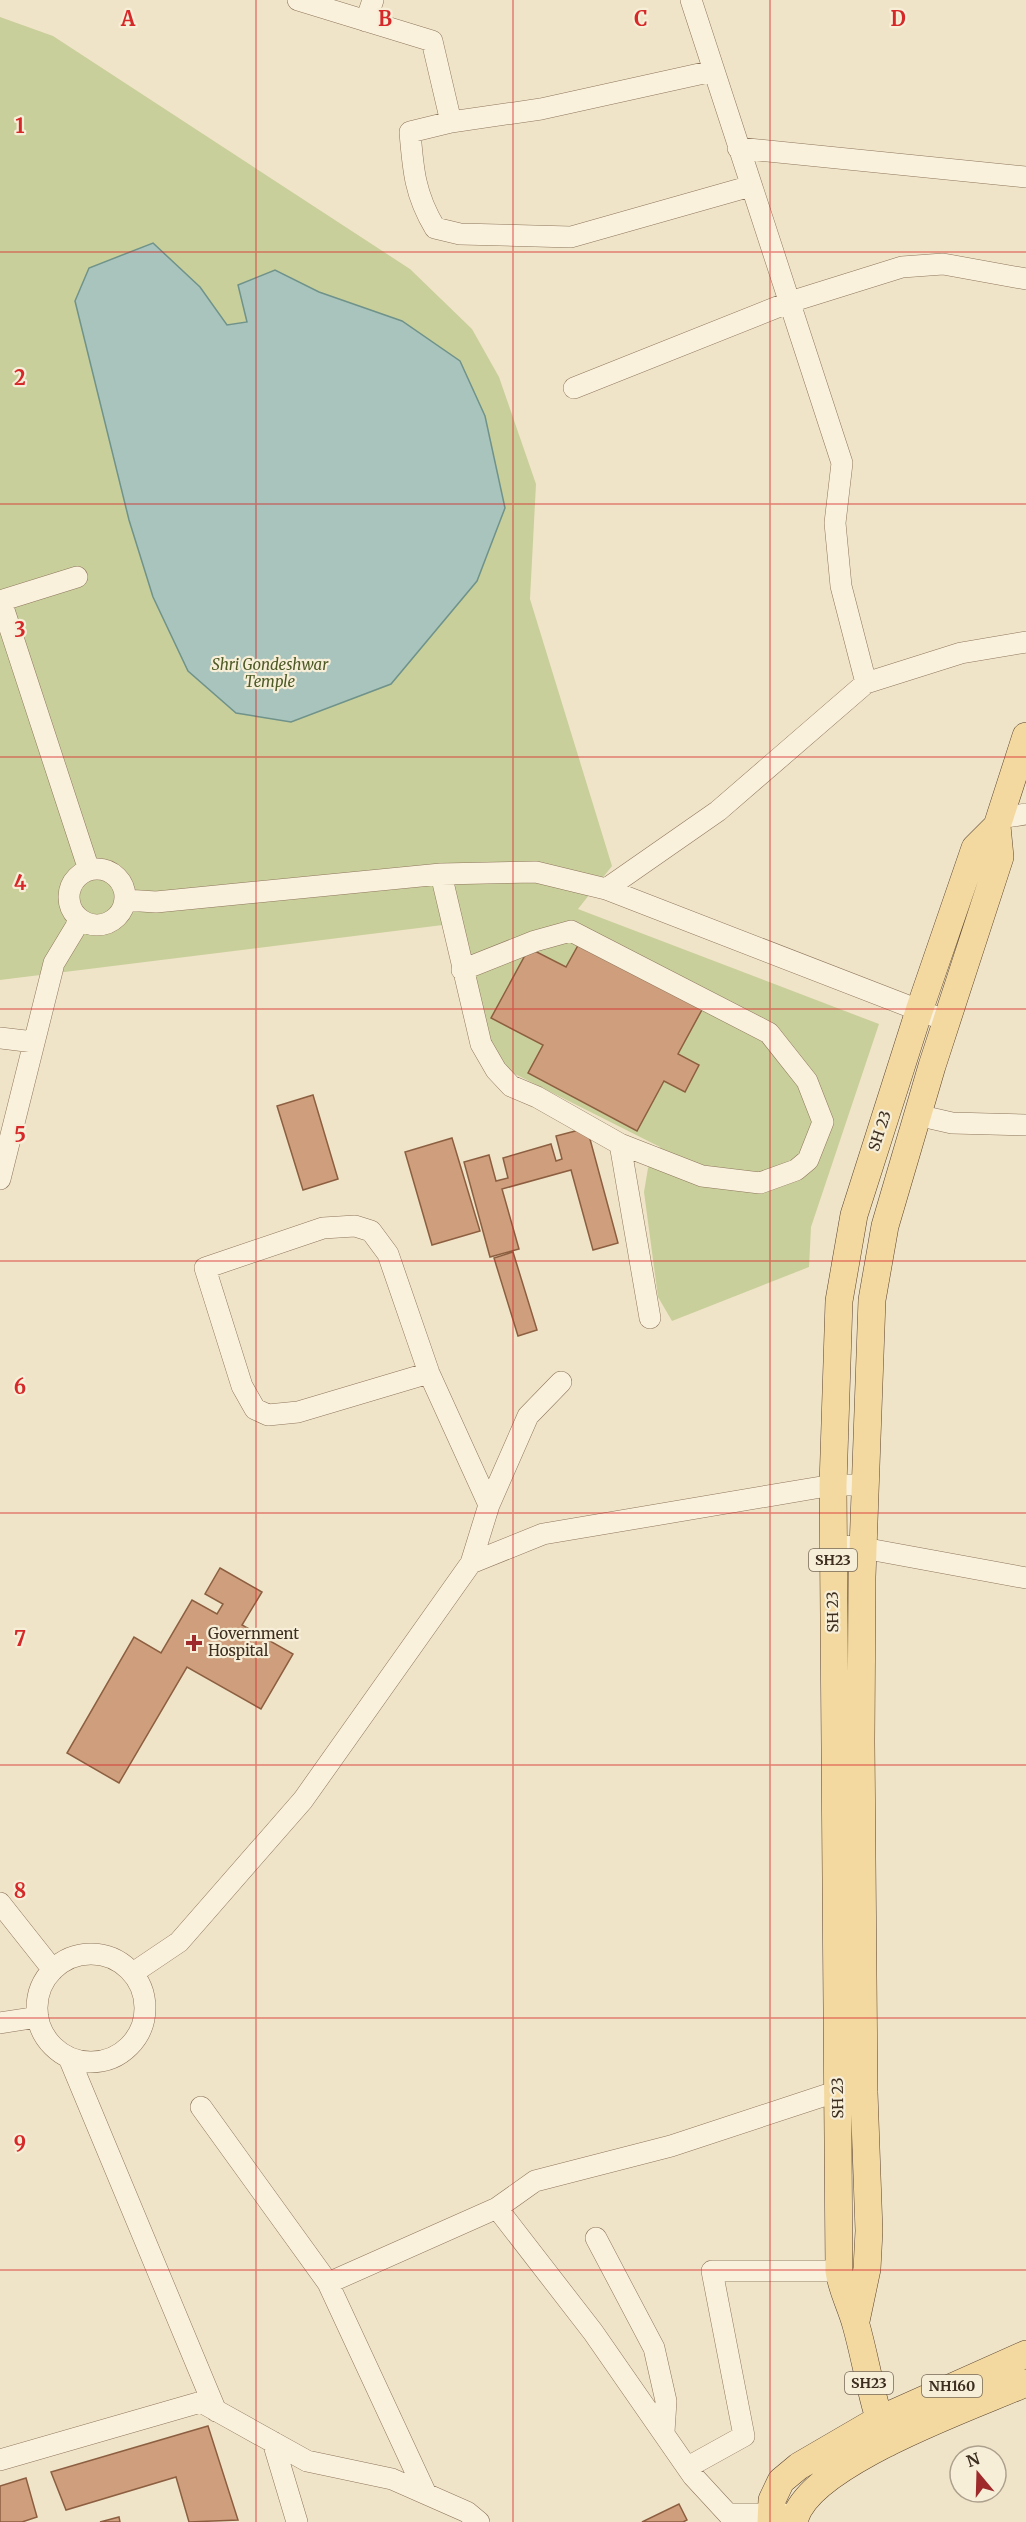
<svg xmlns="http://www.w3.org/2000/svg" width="1026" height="2522" font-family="Merriweather,serif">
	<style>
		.green { fill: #c9cf9b }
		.water { fill: #a9c4bc; stroke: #6f938a; stroke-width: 1.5 }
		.building { fill: #cf9f7d; stroke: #8d5f41; stroke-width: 1.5 }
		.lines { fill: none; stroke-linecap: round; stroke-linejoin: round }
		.minor-casing { stroke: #8d765c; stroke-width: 22 }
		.major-casing { stroke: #5b4430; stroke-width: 28 }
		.minor { stroke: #faf1dc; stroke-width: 21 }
		.major { stroke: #f3d9a0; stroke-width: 27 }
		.grid { fill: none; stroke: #d62828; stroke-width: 1.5; stroke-opacity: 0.55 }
		.poi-dot { fill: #9e2a2b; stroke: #f7eed8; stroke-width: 2 }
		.labels { text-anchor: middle; stroke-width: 4.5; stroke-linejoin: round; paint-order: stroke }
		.shield { fill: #f7eed8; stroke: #756857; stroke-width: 1.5 }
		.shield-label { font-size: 14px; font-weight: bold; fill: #3d2e20 }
		.park-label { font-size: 15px; font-style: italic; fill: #4d5a26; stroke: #f7eed8 }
		.street-label { font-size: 15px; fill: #3d2e20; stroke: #f7eed8 }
		.poi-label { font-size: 15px; fill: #3d2e20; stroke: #f7eed8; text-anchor: start }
		.grid-label { font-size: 20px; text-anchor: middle; font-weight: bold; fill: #d62828; stroke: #f7eed8; stroke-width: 4.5; stroke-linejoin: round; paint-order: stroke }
	</style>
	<rect width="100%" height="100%" fill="#f0e4c8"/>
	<!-- green -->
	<path class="green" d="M 0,17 L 53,36 L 410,269 L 472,329 L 499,377 L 536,484 L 530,599 L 612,866 L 578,909 L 879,1024 L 811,1227 L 809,1267 L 672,1321 L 658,1297 L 644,1192 L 648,1168 L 660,1147 L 509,1071 L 483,1038 L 459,923 L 0,980 Z"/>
	<!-- water -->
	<path class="water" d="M 153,243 L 200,287 L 227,325 L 247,322 L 238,285 L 275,270 L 319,292 L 402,321 L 460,361 L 485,416 L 505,508 L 477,581 L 391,684 L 291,722 L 236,713 L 188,671 L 153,597 L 129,520 L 75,301 L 89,268 Z"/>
	<!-- building -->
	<path class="building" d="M 581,940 L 704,1006 L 678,1054 L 699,1065 L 685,1092 L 664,1081 L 637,1131 L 528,1073 L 543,1045 L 491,1018 L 529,948 L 566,967 Z
		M 313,1095 L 338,1179 L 303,1190 L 277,1106 Z
		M 587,1128 L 618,1243 L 593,1250 L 571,1170 L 502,1189 L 519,1249 L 490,1257 L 464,1162 L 489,1155 L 496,1181 L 508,1178 L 503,1158 L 551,1144 L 556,1161 L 562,1159 L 556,1136 Z
		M 452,1138 L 480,1231 L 432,1245 L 405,1152 Z
		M 513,1252 L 537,1330 L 518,1336 L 494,1258 Z
		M 220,1568 L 262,1592 L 242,1625 L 293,1654 L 261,1709 L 187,1667 L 119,1783 L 67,1753 L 134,1637 L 161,1653 L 192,1600 L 217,1614 L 223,1604 L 205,1594 Z
		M 208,2426 L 238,2520 L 189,2522 L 176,2477 L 66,2510 L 51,2472 Z
		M 26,2478 L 37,2517 L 22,2522 L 0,2522 L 0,2486 Z
		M 679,2504 L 687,2520 L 683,2522 L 642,2522 Z
		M 119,2517 L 120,2522 L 100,2522 Z"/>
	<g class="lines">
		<defs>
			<path id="minor" d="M 298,0 L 432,41 L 451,122 L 541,109 L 713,71
				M 691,0 L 842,463 L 835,523 L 841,586 L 866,683
				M 366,21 L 373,0
				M 451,122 L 410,132 C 413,170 415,195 435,228 L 460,234 L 571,237 L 751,186
				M 738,148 L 1026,177
				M 574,388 L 790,302 L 902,267 L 943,264 L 1026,279
				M 0,601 L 77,577
				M 1,601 L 89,870
				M 1000,818 L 1026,814
				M69 897a28 28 0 1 1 56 0a28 28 0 1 1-56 0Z
				M 441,874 L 481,1044 L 496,1070 L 511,1086 L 537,1097 L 620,1144 L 650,1318
				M 606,889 L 718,811 L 866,683 L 961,653 L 1026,642
				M 125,900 L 156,902 L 441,874 L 536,872 L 606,889 L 934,1016
				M 462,970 L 535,941 L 571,931 L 769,1033 L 807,1081 L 823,1122 L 808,1160 L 796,1170 L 760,1183 L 702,1176 L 620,1144
				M 0,1038 L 34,1042
				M 917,1115 L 952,1123 L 1026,1125
				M 0,1179 L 54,963 L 80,920
				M 429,1373 L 298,1412 L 268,1415 L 255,1409 L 242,1386 L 205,1268 L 323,1228 L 355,1226 L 371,1231 L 388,1254 L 429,1373 L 489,1505
				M 833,1545 L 863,1548 L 1026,1578
				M 471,1563 L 489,1505 L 528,1416 L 561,1382
				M 0,1903 L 53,1970
				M37 2008a54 54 0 1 1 108 0a54 54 0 1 1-108 0Z
				M 133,1973 L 179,1942 L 303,1800 L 471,1563 L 543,1534 L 833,1485 L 865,1485
				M 0,2023 L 38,2017
				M 69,2058 L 216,2411
				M 201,2107 L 328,2283 L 426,2494
				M 497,2208 L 593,2332 L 693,2476 L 728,2514 L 785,2514
				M 596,2238 L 654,2348 L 666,2401 L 664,2432
				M 328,2283 L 497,2208 L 535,2181 L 671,2146 L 838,2091 L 850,2092
				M 273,2442 L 297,2522
				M 0,2460 L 201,2402 L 307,2461 L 392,2479 L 467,2512 L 479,2522
				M 688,2467 L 744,2436 L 712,2271 L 839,2271"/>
			<path id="major" d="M 856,2321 L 867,2269 L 869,2231 L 864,2092 L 861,1741 L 862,1577 L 872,1300 L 885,1226 L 932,1066 L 1000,857 L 997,826
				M 888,2443 C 872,2405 867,2364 856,2325 C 851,2306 842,2291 839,2271 L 833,1485 L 839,1301 L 854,1215 L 919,1011 L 975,848 L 997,826 L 1026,736
				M 771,2522 L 772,2500 L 781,2481 L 799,2466 L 878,2420 L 1026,2354
				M 794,2522 C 805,2464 974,2406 1026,2383"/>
		</defs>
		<!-- minor casing -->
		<use href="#minor" class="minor-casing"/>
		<!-- major casing -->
		<use href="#major" class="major-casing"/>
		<!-- minor -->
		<use href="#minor" class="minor"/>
		<!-- major -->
		<use href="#major" class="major"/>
	</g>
	<!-- grid -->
	<path class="grid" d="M 256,0 L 256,2522M 513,0 L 513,2522M 770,0 L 770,2522M 0,252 L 1026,252M 0,504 L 1026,504M 0,757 L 1026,757M 0,1009 L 1026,1009M 0,1261 L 1026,1261M 0,1513 L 1026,1513M 0,1765 L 1026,1765M 0,2018 L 1026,2018M 0,2270 L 1026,2270"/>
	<!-- markers -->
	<path class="poi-dot" d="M191 1634h6v6h6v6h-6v6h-6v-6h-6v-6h6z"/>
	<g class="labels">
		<!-- shield labels -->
		<g class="shield">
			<rect x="809" y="1549" width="48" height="22" rx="4.5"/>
			<rect x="845" y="2372" width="48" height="22" rx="4.5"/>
			<rect x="922" y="2375" width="60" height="22" rx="4.5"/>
		</g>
		<g class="shield-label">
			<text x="833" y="1565">SH23</text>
			<text x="869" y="2388">SH23</text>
			<text x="952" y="2391">NH160</text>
		</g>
		<!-- park labels -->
		<g class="park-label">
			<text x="270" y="670">Shri Gondeshwar<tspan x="270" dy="17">Temple</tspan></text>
		</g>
		<!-- street labels -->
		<g class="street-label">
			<text transform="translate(880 1131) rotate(-72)" y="5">SH 23</text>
			<text transform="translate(833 1612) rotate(-91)" y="5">SH 23</text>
			<text transform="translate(838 2098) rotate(-91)" y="5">SH 23</text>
		</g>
		<!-- poi labels -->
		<g class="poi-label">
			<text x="208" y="1639">Government<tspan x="208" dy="17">Hospital</tspan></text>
		</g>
	</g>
	<g class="grid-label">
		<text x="128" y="26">A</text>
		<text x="385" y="26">B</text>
		<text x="641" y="26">C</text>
		<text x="898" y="26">D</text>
		<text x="20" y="133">1</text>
		<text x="20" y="385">2</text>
		<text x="20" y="637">3</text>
		<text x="20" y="890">4</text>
		<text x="20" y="1142">5</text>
		<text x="20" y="1394">6</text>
		<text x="20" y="1646">7</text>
		<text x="20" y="1898">8</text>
		<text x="20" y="2151">9</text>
	</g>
	<!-- north arrow -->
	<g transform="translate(978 2474) rotate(341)"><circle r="28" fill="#f7eed8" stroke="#ada18e" stroke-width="1.5"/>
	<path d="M0-4.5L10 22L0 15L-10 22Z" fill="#9e2a2b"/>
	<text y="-9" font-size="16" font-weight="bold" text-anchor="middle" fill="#3d2e20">N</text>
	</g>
</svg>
